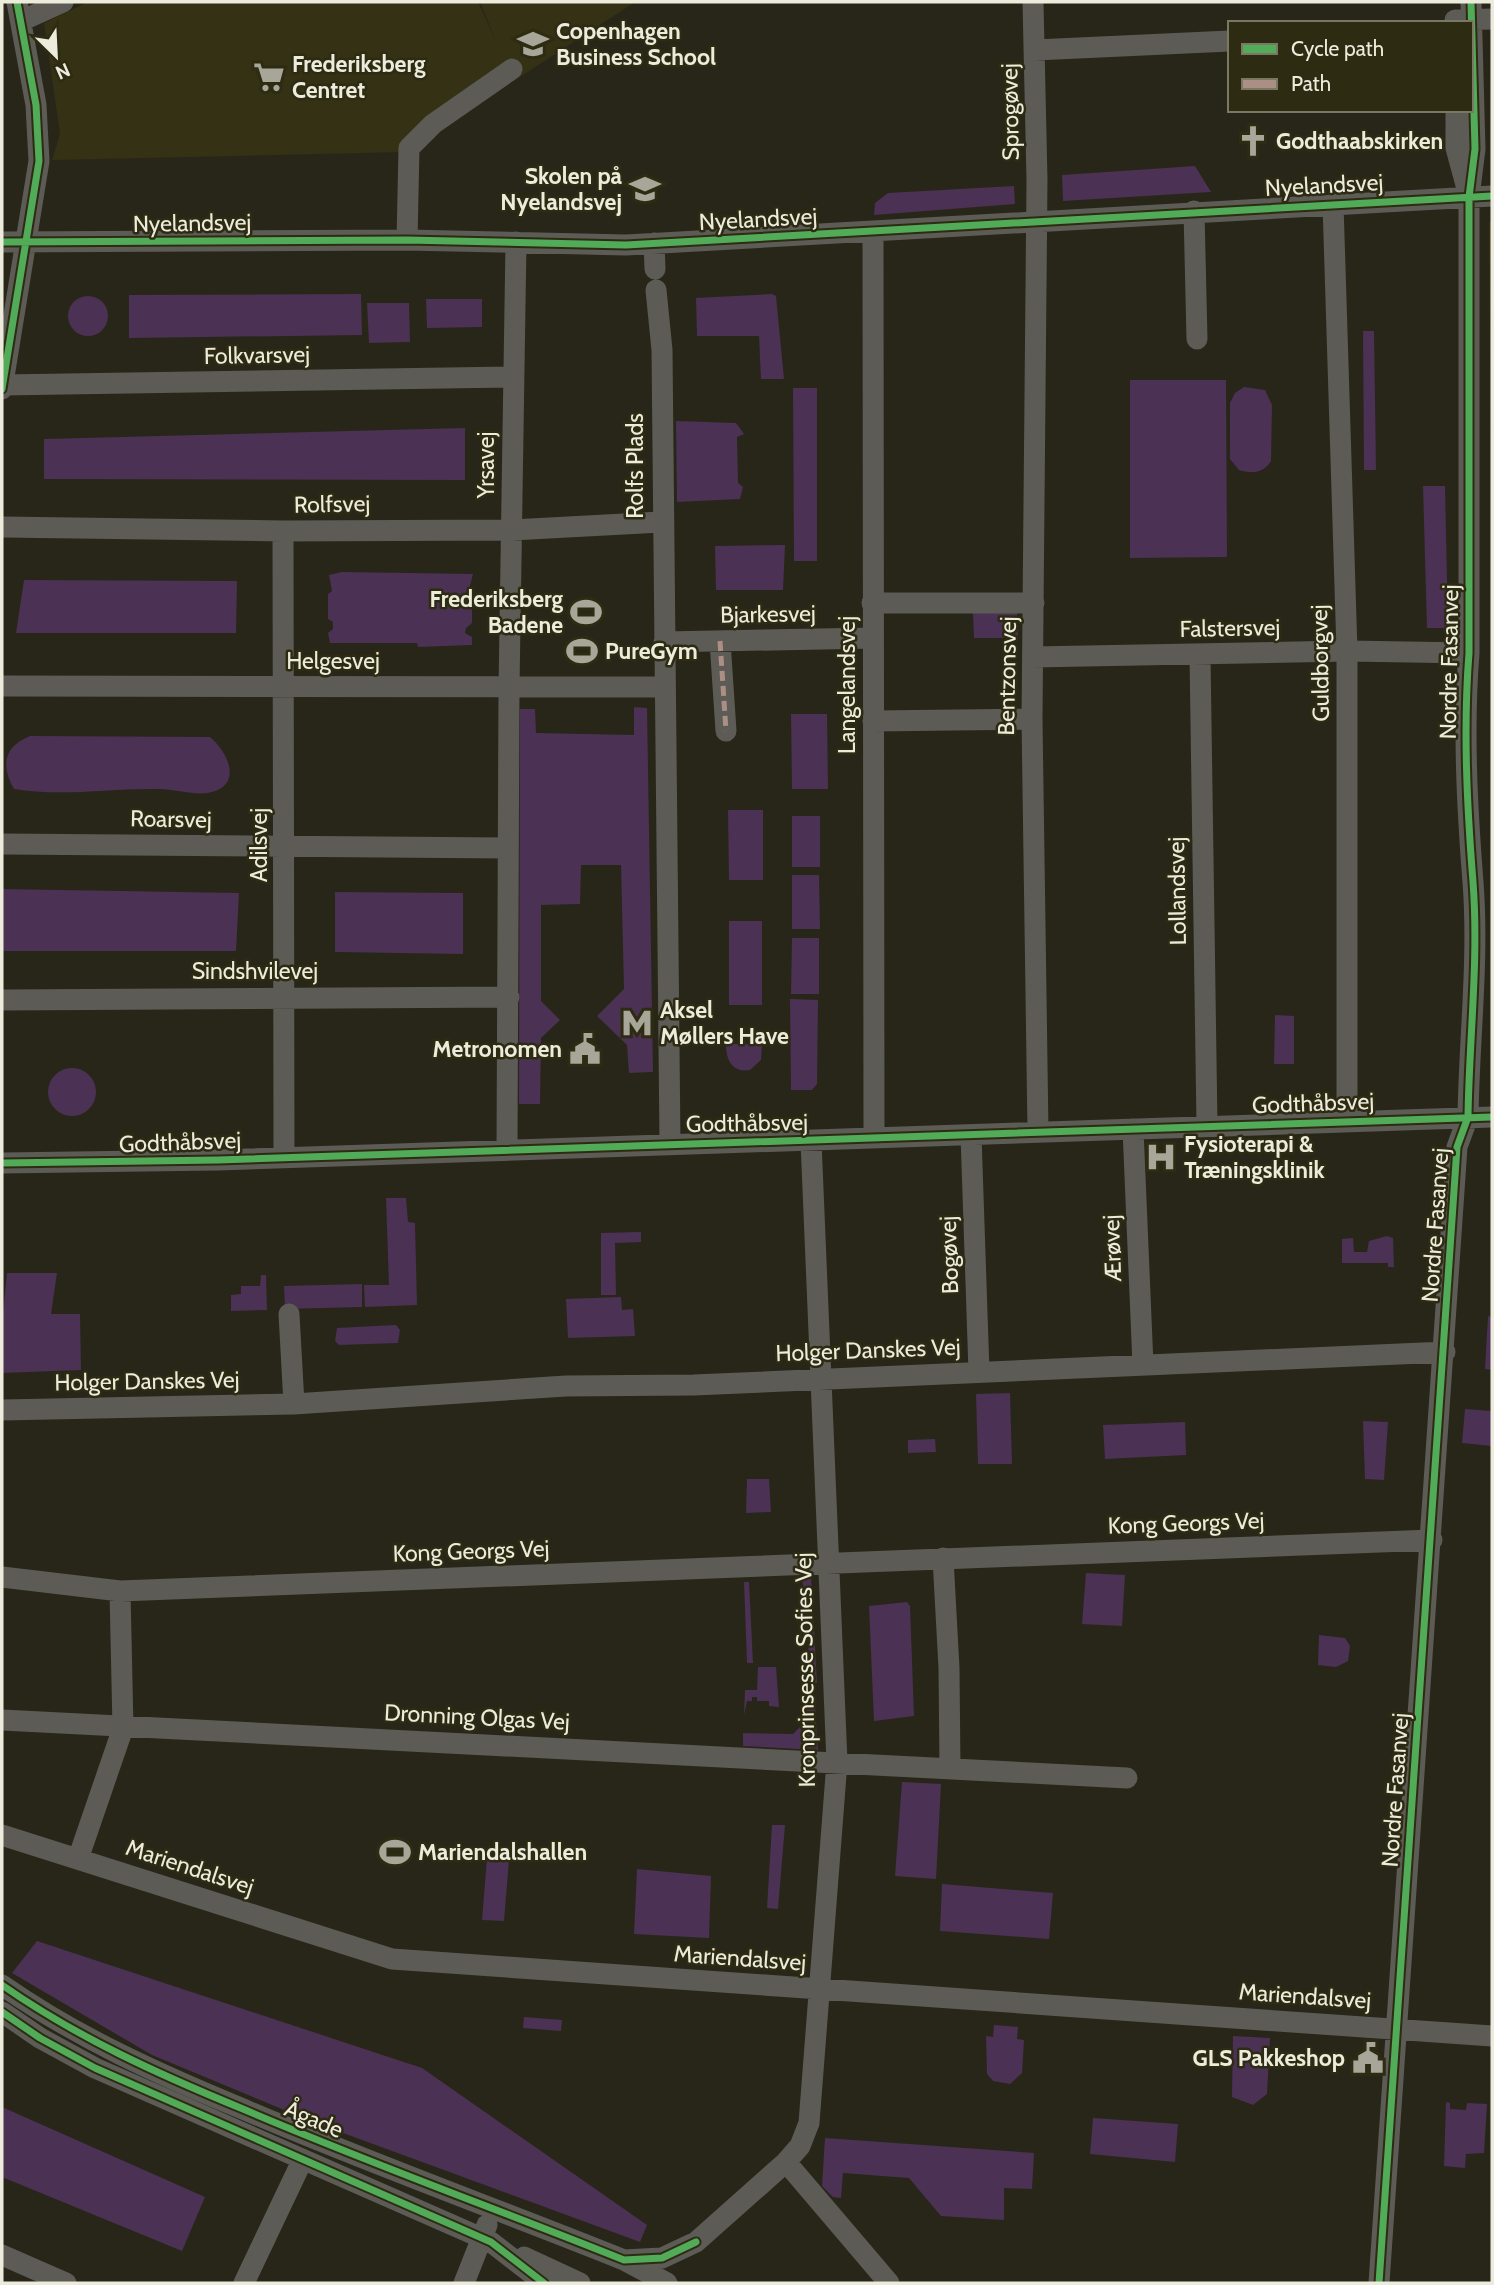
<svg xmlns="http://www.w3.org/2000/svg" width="1494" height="2285" font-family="Cabin,sans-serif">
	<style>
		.built { fill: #353114 }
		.green { fill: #4b3154 }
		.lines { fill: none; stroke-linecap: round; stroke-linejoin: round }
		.minor { stroke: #5c5b55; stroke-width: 21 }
		.quiet { stroke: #ac8f84; stroke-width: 5; stroke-dasharray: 10 5; stroke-linecap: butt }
		.cycleway-casing { stroke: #2e2b13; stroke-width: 11 }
		.cycleway { stroke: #51ab58; stroke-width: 7 }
		.labels { text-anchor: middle; stroke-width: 5; stroke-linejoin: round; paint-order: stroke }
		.poi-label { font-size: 23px; font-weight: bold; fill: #ecebdc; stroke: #2e2b13; text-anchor: start }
		.street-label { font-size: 23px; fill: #ecebdc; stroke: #2e2b13 }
	</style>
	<rect width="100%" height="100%" fill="#282619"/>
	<!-- built -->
	<path class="built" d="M 88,2 L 478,2 L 496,41 L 480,2 L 635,2 L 405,152 L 52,160 L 60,134 L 44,23 Z
		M 1492,219 L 1492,534 L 1489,223 Z"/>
	<!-- green -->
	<path class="green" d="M 1195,166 L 1211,192 L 1063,201 L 1062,175 Z
		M 1014,186 L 1015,204 L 874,215 L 875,203 L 888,193 Z
		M 361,294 L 362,335 L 129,338 L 129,295 Z
		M 772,294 L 776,296 L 784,379 L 761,379 L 759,336 L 697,336 L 696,298 Z
		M68 316a20 20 0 1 1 40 0a20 20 0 1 1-40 0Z
		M 426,299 L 482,299 L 482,327 L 427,328 Z
		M 367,303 L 409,303 L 410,342 L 369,343 Z
		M 1363,331 L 1374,331 L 1376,470 L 1364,470 Z
		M 1130,380 L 1226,380 L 1227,557 L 1130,558 Z
		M 1244,387 L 1265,390 L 1272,405 L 1271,461 C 1264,473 1252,474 1239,470 L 1230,459 L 1230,403 L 1235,393 Z
		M 793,388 L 817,388 L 817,561 L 794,561 Z
		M 676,421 L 736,423 L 744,434 L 737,437 L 738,483 L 743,487 L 740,499 L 677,502 Z
		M 465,428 L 465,480 L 44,479 L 44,439 Z
		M 1423,486 L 1445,486 L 1448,628 L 1427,628 Z
		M 785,545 L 783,590 L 716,590 L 715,546 Z
		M 342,572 L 473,574 L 468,593 L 472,593 L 472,623 L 466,628 L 465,633 L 472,637 L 472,645 L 418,647 L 417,643 L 330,643 L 328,633 L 333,629 L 333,622 L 328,619 L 328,594 L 332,591 L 329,575 Z
		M 24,580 L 237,581 L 236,633 L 16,633 Z
		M 973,613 L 1017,613 L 1018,638 L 974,638 Z
		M 634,707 L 647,708 L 653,1072 L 629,1073 L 627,1045 L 597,1016 L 624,989 L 621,865 L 581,865 L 580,904 L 541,905 L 541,1001 L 560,1020 L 541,1038 L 540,1104 L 519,1104 L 520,709 L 535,709 L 536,733 L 634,735 Z
		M 791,714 L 827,714 L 828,789 L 792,789 Z
		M 30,736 L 210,737 C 229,753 244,787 207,793 C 193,795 174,789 159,789 C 110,788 62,797 14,789 C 1,766 3,747 30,736 Z
		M 728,810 L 763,810 L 763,880 L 729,880 Z
		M 792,816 L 820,816 L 820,867 L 792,867 Z
		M 792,875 L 819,875 L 820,929 L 792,929 Z
		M 2,889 L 239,893 L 236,951 L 2,951 Z
		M 335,892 L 463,893 L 463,954 L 335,952 Z
		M 729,921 L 762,921 L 762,1005 L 729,1005 Z
		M 792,938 L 819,938 L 819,994 L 791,994 Z
		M 790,999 L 818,1000 L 817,1084 L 812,1090 L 791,1090 Z
		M 1275,1015 L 1294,1016 L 1294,1064 L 1274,1064 Z
		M 726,1044 L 762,1044 L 761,1060 L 750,1070 C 732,1073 726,1060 726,1044 Z
		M48 1092a24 24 0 1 1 48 0a24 24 0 1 1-48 0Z
		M 386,1198 L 406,1198 L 408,1222 L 415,1223 L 417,1305 L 365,1307 L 364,1285 L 389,1285 Z
		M 641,1232 L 641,1242 L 615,1243 L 616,1295 L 601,1295 L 601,1233 Z
		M 1387,1236 L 1393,1238 L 1394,1267 L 1388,1267 L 1388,1263 L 1342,1263 L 1342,1239 L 1353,1238 L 1354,1252 L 1367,1252 L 1369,1241 Z
		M 7,1273 L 57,1273 L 51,1314 L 80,1314 L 81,1370 L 2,1373 L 2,1325 Z
		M 261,1275 L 266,1275 L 267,1310 L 231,1311 L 231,1295 L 241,1294 L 241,1286 L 260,1286 Z
		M 362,1284 L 362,1307 L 285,1309 L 284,1286 Z
		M 621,1297 L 622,1310 L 633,1309 L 635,1336 L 568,1338 L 566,1299 Z
		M 1488,1316 L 1492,1317 L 1492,1370 L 1485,1369 Z
		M 396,1325 L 400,1330 L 398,1343 L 339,1345 L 335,1341 L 337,1328 Z
		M 1010,1393 L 1012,1464 L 978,1464 L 976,1394 Z
		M 1465,1409 L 1492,1411 L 1492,1446 L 1462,1443 Z
		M 1363,1421 L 1388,1422 L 1384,1480 L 1365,1479 Z
		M 1185,1422 L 1186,1455 L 1105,1459 L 1103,1425 Z
		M 935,1439 L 936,1452 L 908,1453 L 908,1440 Z
		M 747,1479 L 769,1479 L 771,1512 L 746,1513 Z
		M 1086,1573 L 1125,1575 L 1122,1626 L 1082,1624 Z
		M 811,1577 L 817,1683 L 810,1683 L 806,1594 L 801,1578 Z
		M 744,1582 L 749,1582 L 753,1663 L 747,1663 Z
		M 907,1602 L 910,1606 L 914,1716 L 874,1721 L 869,1606 Z
		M 1319,1635 L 1345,1638 L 1350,1646 L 1348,1661 L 1336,1667 L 1318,1665 Z
		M 758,1667 L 776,1667 L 779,1707 L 769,1706 L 769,1701 L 757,1701 L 757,1697 L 752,1697 L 752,1701 L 747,1701 L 744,1715 L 745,1690 L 757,1690 Z
		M 804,1707 L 815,1707 L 818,1750 L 743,1746 L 743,1733 L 793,1734 L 803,1724 Z
		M 902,1782 L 941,1784 L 936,1879 L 895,1876 Z
		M 772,1825 L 785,1825 L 778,1909 L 767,1908 Z
		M 487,1858 L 509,1860 L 504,1921 L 482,1920 Z
		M 637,1869 L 711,1876 L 709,1938 L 634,1934 Z
		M 942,1884 L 1053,1893 L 1049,1939 L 940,1931 Z
		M 37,1941 L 422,2068 L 647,2225 L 640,2242 L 313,2122 L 152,2055 L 12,1973 Z
		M 524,2017 L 562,2020 L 561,2031 L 523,2028 Z
		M 994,2025 L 1018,2027 L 1017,2039 L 1024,2040 L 1022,2073 L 1010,2084 L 993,2081 L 987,2074 L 986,2036 L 993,2037 Z
		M 1233,2036 L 1270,2038 L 1267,2094 L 1253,2105 L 1232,2097 Z
		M 1446,2102 L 1450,2103 L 1450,2109 L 1466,2110 L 1467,2103 L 1487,2104 L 1484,2153 L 1466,2154 L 1465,2168 L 1444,2166 Z
		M 2,2107 L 205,2197 L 182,2251 L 2,2177 Z
		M 1093,2118 L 1178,2124 L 1175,2162 L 1090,2154 Z
		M 825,2138 L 1034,2153 L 1032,2189 L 1004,2188 L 1004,2220 L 941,2216 L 909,2178 L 843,2173 L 841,2198 L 833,2197 L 822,2186 Z"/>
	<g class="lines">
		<!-- minor -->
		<path class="minor" d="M 1033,2 L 1037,180 L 1032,719 L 1038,1132
			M 1455,20 L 1492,19
			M 21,21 L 63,2
			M 1035,50 L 1230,41
			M 1456,110 L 1456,148 L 1466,185
			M 1333,204 L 1347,651 L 1347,1121
			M 1194,211 L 1197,339
			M 873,231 L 874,1138
			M 407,240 L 409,148 L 433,124 L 512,69
			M 2,242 L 407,240 L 626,245 L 1492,196
			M 654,243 L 655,269
			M 656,290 L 662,350 L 670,1144
			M 2,385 L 513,377
			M 2,389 L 39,161 L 36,105 L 17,2
			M 3,527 L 283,531 L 512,530 L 661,522
			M 283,531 L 284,1158
			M 872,603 L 1034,603
			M 720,641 L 726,731
			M 664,642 L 873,638
			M 1200,655 L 1207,1126
			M 1033,657 L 1347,651 L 1469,653
			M 2,686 L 664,687
			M 873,721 L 1032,719
			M 2,844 L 508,848
			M 2,1000 L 509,997
			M 1133,1129 L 1143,1365
			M 971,1135 L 979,1372
			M 507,1150 L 509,688 L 516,242
			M 2,1163 L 218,1160 L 1492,1117
			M 289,1314 L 294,1404
			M 2,1410 L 294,1404 L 566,1386 L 694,1385 L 1445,1352
			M 943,1558 L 949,1668 L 950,1769
			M 2,1577 L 120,1591 L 1432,1540
			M 2,1720 L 1127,1778
			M 2,1835 L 392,1959 L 1492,2036
			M 78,1859 L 123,1728 L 120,1591
			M 2,1985 C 78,2038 158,2074 243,2109 C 369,2163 497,2209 624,2260 L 667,2283
			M 2,2012 L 40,2038 L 95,2068 L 491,2242 L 544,2283
			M 786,2162 L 889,2283
			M 2,2255 L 66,2283
			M 524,2257 L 580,2283
			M 624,2260 L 662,2258 L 696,2242 L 786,2162 L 800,2146 L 809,2123 L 837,1762 L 811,1141
			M 244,2283 L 302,2161
			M 464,2283 L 487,2225
			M 1379,2283 L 1457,1147 L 1468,1117 C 1469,1040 1479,960 1473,882 C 1467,806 1463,729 1469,653 L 1469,197 L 1475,149 L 1471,2"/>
		<!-- quiet -->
		<path class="quiet" d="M 720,641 L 726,731"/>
		<defs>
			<path id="cycleway" d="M 2,242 L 407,240 L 626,245 L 1492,196
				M 2,389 L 39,161 L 36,105 L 17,2
				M 2,1163 L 218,1160 L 1492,1117
				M 2,1985 C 78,2038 158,2074 243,2109 C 369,2163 497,2209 624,2260 L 662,2258 L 696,2242
				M 2,2012 L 40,2038 L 95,2068 L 491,2242 L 544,2283
				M 1379,2283 L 1457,1147 L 1468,1117 C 1469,1040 1479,960 1473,882 C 1467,806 1463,729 1469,653 L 1469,197 L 1475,149 L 1471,2"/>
		</defs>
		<!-- cycleway casing -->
		<use href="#cycleway" class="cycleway-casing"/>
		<!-- cycleway -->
		<use href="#cycleway" class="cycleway"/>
	</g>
	<!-- icons -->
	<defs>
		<symbol id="university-bare" viewBox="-9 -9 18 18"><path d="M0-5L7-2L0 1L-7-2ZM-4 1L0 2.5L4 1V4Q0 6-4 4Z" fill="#a7a698" stroke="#2e2b13" stroke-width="2.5" paint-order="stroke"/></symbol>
		<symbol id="supermarket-bare" viewBox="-9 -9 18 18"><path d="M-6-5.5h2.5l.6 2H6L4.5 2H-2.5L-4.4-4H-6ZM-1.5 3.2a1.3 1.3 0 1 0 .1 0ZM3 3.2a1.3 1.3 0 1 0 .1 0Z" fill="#a7a698" stroke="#2e2b13" stroke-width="2.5" paint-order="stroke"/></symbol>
		<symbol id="church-bare" viewBox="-9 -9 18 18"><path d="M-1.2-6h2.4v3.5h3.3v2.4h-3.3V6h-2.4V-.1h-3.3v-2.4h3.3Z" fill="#a7a698" stroke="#2e2b13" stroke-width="2.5" paint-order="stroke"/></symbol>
		<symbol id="school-bare" viewBox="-9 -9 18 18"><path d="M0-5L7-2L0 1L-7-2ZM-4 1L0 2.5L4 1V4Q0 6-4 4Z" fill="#a7a698" stroke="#2e2b13" stroke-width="2.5" paint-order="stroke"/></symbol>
		<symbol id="stadium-bare" viewBox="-9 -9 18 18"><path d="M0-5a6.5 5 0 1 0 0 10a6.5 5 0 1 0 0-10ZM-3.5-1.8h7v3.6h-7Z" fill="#a7a698" stroke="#2e2b13" stroke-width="2.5" paint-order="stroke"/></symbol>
		<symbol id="metro-bare" viewBox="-9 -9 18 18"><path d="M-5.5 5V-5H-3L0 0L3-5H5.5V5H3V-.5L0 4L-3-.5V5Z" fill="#a7a698" stroke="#2e2b13" stroke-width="2.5" paint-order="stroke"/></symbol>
		<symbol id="civic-bare" viewBox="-9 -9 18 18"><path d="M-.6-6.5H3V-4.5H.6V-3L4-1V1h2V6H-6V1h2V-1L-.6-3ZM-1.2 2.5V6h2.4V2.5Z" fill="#a7a698" stroke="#2e2b13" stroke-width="2.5" paint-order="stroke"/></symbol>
		<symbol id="hospital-bare" viewBox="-9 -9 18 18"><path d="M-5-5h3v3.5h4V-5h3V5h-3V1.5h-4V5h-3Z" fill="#a7a698" stroke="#2e2b13" stroke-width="2.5" paint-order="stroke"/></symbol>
	</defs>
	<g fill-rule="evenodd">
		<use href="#university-bare" x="511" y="22" width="44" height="44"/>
		<use href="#supermarket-bare" x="247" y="55" width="44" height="44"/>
		<use href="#church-bare" x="1231" y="119" width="44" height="44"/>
		<use href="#school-bare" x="623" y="167" width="44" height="44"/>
		<use href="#stadium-bare" x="564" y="590" width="44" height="44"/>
		<use href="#stadium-bare" x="560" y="629" width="44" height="44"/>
		<use href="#metro-bare" x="615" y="1001" width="44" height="44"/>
		<use href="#civic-bare" x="563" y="1027" width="44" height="44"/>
		<use href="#hospital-bare" x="1139" y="1135" width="44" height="44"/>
		<use href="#stadium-bare" x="373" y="1830" width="44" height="44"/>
		<use href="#civic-bare" x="1346" y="2036" width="44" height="44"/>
	</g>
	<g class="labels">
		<!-- poi labels -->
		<g class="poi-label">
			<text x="556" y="39">Copenhagen<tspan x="556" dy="26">Business School</tspan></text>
			<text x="292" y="72">Frederiksberg<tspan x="292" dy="26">Centret</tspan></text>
			<text x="1276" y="149">Godthaabskirken</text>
			<text x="622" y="184" text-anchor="end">Skolen på<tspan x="622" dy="26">Nyelandsvej</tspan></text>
			<text x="563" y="607" text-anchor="end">Frederiksberg<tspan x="563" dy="26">Badene</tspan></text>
			<text x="605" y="659">PureGym</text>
			<text x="660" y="1018">Aksel<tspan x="660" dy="26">Møllers Have</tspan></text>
			<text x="562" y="1057" text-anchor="end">Metronomen</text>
			<text x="1184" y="1152">Fysioterapi &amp;<tspan x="1184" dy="26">Træningsklinik</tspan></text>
			<text x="418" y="1860">Mariendalshallen</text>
			<text x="1345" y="2066" text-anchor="end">GLS Pakkeshop</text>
		</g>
		<!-- street labels -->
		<g class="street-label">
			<text transform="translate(1010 112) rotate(-91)" y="8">Sprogøvej</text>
			<text transform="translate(1324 185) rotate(-3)" y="8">Nyelandsvej</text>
			<text transform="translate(758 219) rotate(-3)" y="8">Nyelandsvej</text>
			<text transform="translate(192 223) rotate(-1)" y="8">Nyelandsvej</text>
			<text transform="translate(257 355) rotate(-1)" y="8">Folkvarsvej</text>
			<text transform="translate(486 465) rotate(-90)" y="8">Yrsavej</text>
			<text transform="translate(635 466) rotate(-90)" y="8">Rolfs Plads</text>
			<text transform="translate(332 504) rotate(-1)" y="8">Rolfsvej</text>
			<text transform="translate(768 614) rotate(-1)" y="8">Bjarkesvej</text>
			<text transform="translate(1230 628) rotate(-1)" y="8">Falstersvej</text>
			<text x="333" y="669">Helgesvej</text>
			<text transform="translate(1449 662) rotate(-89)" y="8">Nordre Fasanvej</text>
			<text transform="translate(1320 663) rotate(-91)" y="8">Guldborgvej</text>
			<text transform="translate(1007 676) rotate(-89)" y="8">Bentzonsvej</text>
			<text transform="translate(847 685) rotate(-90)" y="8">Langelandsvej</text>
			<text transform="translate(171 819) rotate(1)" y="8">Roarsvej</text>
			<text transform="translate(259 845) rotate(-90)" y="8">Adilsvej</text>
			<text transform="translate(1177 891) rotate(-91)" y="8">Lollandsvej</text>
			<text x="255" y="979">Sindshvilevej</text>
			<text transform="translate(1313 1103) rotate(-2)" y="8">Godthåbsvej</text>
			<text transform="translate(747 1123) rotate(-1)" y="8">Godthåbsvej</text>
			<text transform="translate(180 1142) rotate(-2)" y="8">Godthåbsvej</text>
			<text transform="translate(1435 1225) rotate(-86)" y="8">Nordre Fasanvej</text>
			<text transform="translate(1112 1248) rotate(-92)" y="8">Ærøvej</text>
			<text transform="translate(949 1255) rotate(-92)" y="8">Bogøvej</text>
			<text transform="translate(868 1350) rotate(-2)" y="8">Holger Danskes Vej</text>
			<text transform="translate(147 1381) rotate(-1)" y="8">Holger Danskes Vej</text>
			<text transform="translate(1186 1523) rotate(-2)" y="8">Kong Georgs Vej</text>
			<text transform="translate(471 1551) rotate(-2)" y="8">Kong Georgs Vej</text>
			<text transform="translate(805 1670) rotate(-91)" y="8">Kronprinsesse Sofies Vej</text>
			<text transform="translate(477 1717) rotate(3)" y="8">Dronning Olgas Vej</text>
			<text transform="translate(1395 1790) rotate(-86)" y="8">Nordre Fasanvej</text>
			<text transform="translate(190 1867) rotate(18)" y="8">Mariendalsvej</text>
			<text transform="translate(740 1958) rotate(4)" y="8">Mariendalsvej</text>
			<text transform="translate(1305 1996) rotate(4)" y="8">Mariendalsvej</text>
			<text transform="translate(314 2119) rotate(23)" y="8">Ågade</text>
		</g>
	</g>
	<!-- border -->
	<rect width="1494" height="2285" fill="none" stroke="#ecebdc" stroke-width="7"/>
	<!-- legend -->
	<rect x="1228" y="21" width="245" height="91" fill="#2e2b13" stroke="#7a7863" stroke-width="2"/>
	<rect x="1242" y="44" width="35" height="10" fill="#51ab58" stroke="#7a7863" stroke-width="2"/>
	<text x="1291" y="56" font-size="21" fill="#ecebdc">Cycle path</text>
	<rect x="1242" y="79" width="35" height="10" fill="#ac8f84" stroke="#7a7863" stroke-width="2"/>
	<text x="1291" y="91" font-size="21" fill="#ecebdc">Path</text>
	<!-- north arrow -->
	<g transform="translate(56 56) rotate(156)" stroke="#2e2b13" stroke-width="5" paint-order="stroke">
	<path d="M0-5L12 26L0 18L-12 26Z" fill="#ecebdc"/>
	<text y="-10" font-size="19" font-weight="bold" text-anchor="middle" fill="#ecebdc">N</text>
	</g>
</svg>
